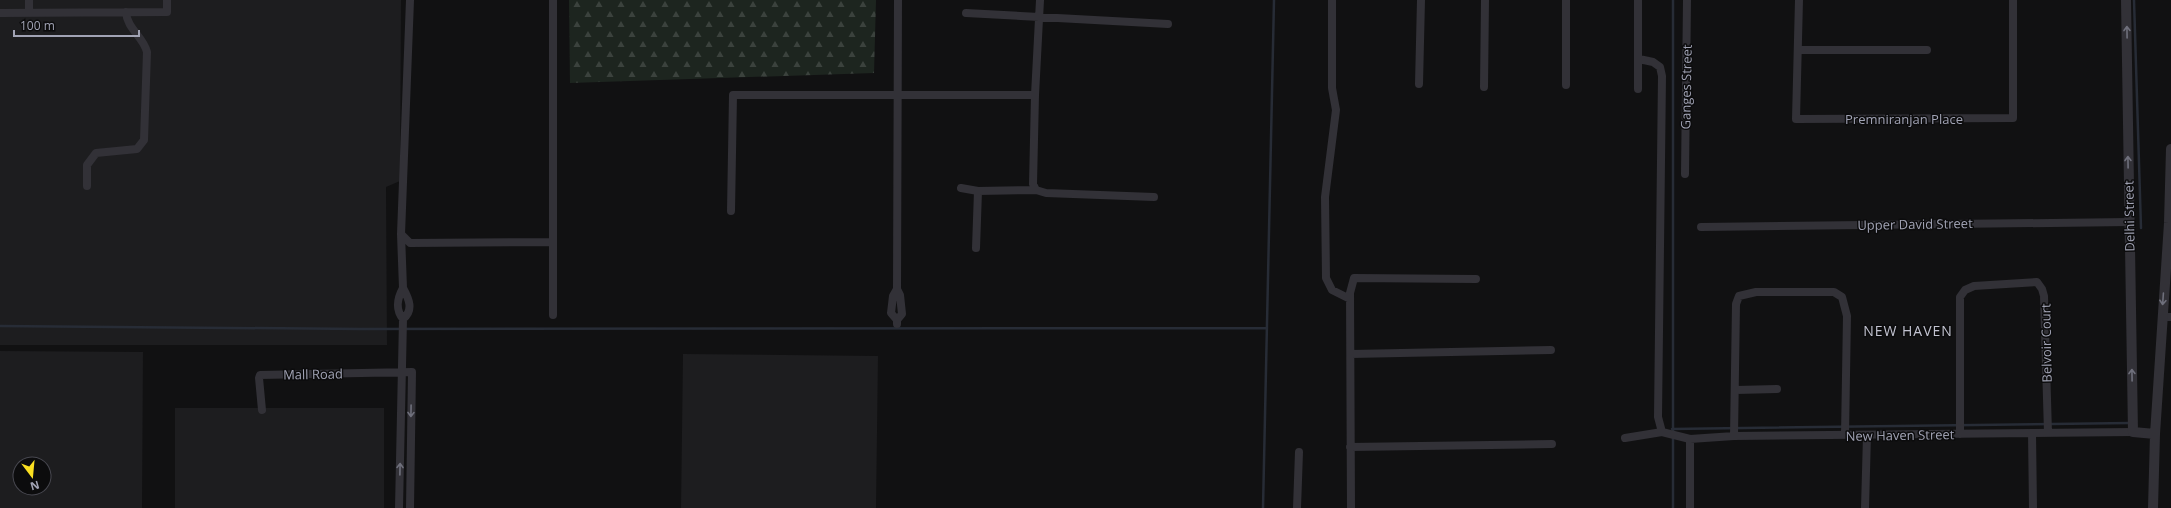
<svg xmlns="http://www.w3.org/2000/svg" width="2171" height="508" font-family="'Open Sans',sans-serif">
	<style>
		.built { fill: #1d1d1f; fill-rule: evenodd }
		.forest { fill: url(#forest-firs) }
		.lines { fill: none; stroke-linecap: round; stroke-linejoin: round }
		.stream { stroke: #272c36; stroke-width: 2.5 }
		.minor { stroke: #323137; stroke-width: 8 }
		.tertiary { stroke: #323137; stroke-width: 10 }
		.oneway { stroke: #6f707c }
		.labels { text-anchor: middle; stroke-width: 3; stroke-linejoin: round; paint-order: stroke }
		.street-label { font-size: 13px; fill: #a1a3b4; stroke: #0c0c0d }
		.neighbourhood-label { font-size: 14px; letter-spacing: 1px; fill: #c2c3d0; stroke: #0c0c0d }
	</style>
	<defs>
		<pattern id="forest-firs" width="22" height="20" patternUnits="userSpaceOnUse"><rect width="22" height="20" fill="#1d251f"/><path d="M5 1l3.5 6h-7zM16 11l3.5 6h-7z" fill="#3b423d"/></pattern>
	</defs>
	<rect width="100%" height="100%" fill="#111112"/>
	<!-- built -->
	<path class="built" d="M 0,0 L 401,0 L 400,181 L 386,187 L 387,345 L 0,345 Z
		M 0,351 L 143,352 L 142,508 L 0,508 ZM 20,464 L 44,464 L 44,488 L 20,488 Z
		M 683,354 L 878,356 L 876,508 L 681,508 Z
		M 175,408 L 384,408 L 384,508 L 175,508 Z"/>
	<!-- forest -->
	<path class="forest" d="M 569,0 L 876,0 L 874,73 L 570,83 Z"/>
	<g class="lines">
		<!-- stream -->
		<path class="stream" d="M 2134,0 L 2141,228
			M 0,326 L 361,329 L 1267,328
			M 1672,429 L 2130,423
			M 1263,508 L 1274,0
			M 1673,508 L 1673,0"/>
		<!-- minor -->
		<path class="minor" d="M 29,0 L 29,12
			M 410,0 L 401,234 L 410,243 L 553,242
			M 553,0 L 553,315
			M 1040,0 L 1035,95 L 1033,184 L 1036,190 L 1046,193 L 1154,197
			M 1332,0 L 1332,88 L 1336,110 L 1325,197 L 1326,278 L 1332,290 L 1350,299
			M 1566,0 L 1566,85
			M 1638,0 L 1638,89
			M 1799,0 L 1796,119 L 2013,118 L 2013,0
			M 0,13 L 167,12 L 167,0
			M 966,13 L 1168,24
			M 1798,50 L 1927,50
			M 1639,59 L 1653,62 L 1660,67 L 1662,76 L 1658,417 L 1662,432 L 1690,439 L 1734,436 L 2133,432
			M 1419,84 L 1421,0
			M 1484,87 L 1485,0
			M 1685,174 L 1687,0
			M 87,186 L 87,165 L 96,153 L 137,149 L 144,140 L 147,52 C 143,36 127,29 126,12
			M 961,188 L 978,191 L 1036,190
			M 731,211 L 733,95 L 1035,95
			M 1701,227 L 2129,222
			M 976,248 L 978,191
			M 403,288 C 409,299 414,310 403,319
			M 897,289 L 893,296 L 891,313 L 897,320
			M 2162,317 L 2171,317
			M 897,324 L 897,320 L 902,314 L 900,295 L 897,289 L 898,0
			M 1351,354 L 1551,350
			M 1736,390 L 1777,389
			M 262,410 L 259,378 L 260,375 L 412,372 L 410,508
			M 2032,433 L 2033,508
			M 1960,434 L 1960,297 L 1965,290 L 1974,286 L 2037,282 L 2042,289 L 2044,296 L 2048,433
			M 1734,436 L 1736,304 L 1739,296 L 1756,292 L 1834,292 L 1842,297 L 1847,316 L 1845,435
			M 1625,438 L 1662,432
			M 1350,447 L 1552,444
			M 399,508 L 403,319 C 395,309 397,299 403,288 L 401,234
			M 1297,508 L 1299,452
			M 1351,508 L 1350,293 L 1354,278 L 1476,279
			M 1690,508 L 1690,439
			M 1865,508 L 1867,435"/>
		<!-- tertiary -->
		<path class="tertiary" d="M 2126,0 L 2133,432 L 2155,434
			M 2153,508 L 2155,434 L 2169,223 L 2171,149"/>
	</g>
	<!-- one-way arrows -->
	<defs><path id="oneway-shaft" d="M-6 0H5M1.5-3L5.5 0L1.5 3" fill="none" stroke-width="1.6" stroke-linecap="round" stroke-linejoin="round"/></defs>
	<g class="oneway">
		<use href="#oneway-shaft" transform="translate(2127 32) rotate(-91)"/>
		<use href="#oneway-shaft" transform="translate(2128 162) rotate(-91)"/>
		<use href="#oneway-shaft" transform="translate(2163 299) rotate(94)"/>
		<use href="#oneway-shaft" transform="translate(2132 375) rotate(-91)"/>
		<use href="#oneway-shaft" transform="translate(411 411) rotate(91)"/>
		<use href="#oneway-shaft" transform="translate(400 469) rotate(-89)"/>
	</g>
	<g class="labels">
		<!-- street labels -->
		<g class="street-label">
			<text transform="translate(1686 87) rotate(-89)" y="5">Ganges Street</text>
			<text x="1904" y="124">Premniranjan Place</text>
			<text transform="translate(2129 216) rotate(-91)" y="5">Delhi Street</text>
			<text transform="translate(1915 224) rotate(-1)" y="5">Upper David Street</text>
			<text transform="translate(2046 343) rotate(-91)" y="5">Belvoir Court</text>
			<text transform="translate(313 374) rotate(-1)" y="5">Mall Road</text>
			<text transform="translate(1900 435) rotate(-1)" y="5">New Haven Street</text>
		</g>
		<!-- neighbourhood labels -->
		<g class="neighbourhood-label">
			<text x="1908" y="336">NEW HAVEN</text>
		</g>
	</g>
	<!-- north arrow -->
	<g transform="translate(32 476) rotate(164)"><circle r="19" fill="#0c0c0d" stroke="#484850"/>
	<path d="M0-3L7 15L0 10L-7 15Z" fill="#fadf21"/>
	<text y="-6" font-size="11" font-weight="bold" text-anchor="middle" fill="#a1a3b4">N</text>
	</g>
	<!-- scale -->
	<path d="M14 30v6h125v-6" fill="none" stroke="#a1a3b4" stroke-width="2"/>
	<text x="20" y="30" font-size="12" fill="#a1a3b4" stroke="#0c0c0d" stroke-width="3" paint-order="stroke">100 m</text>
</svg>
